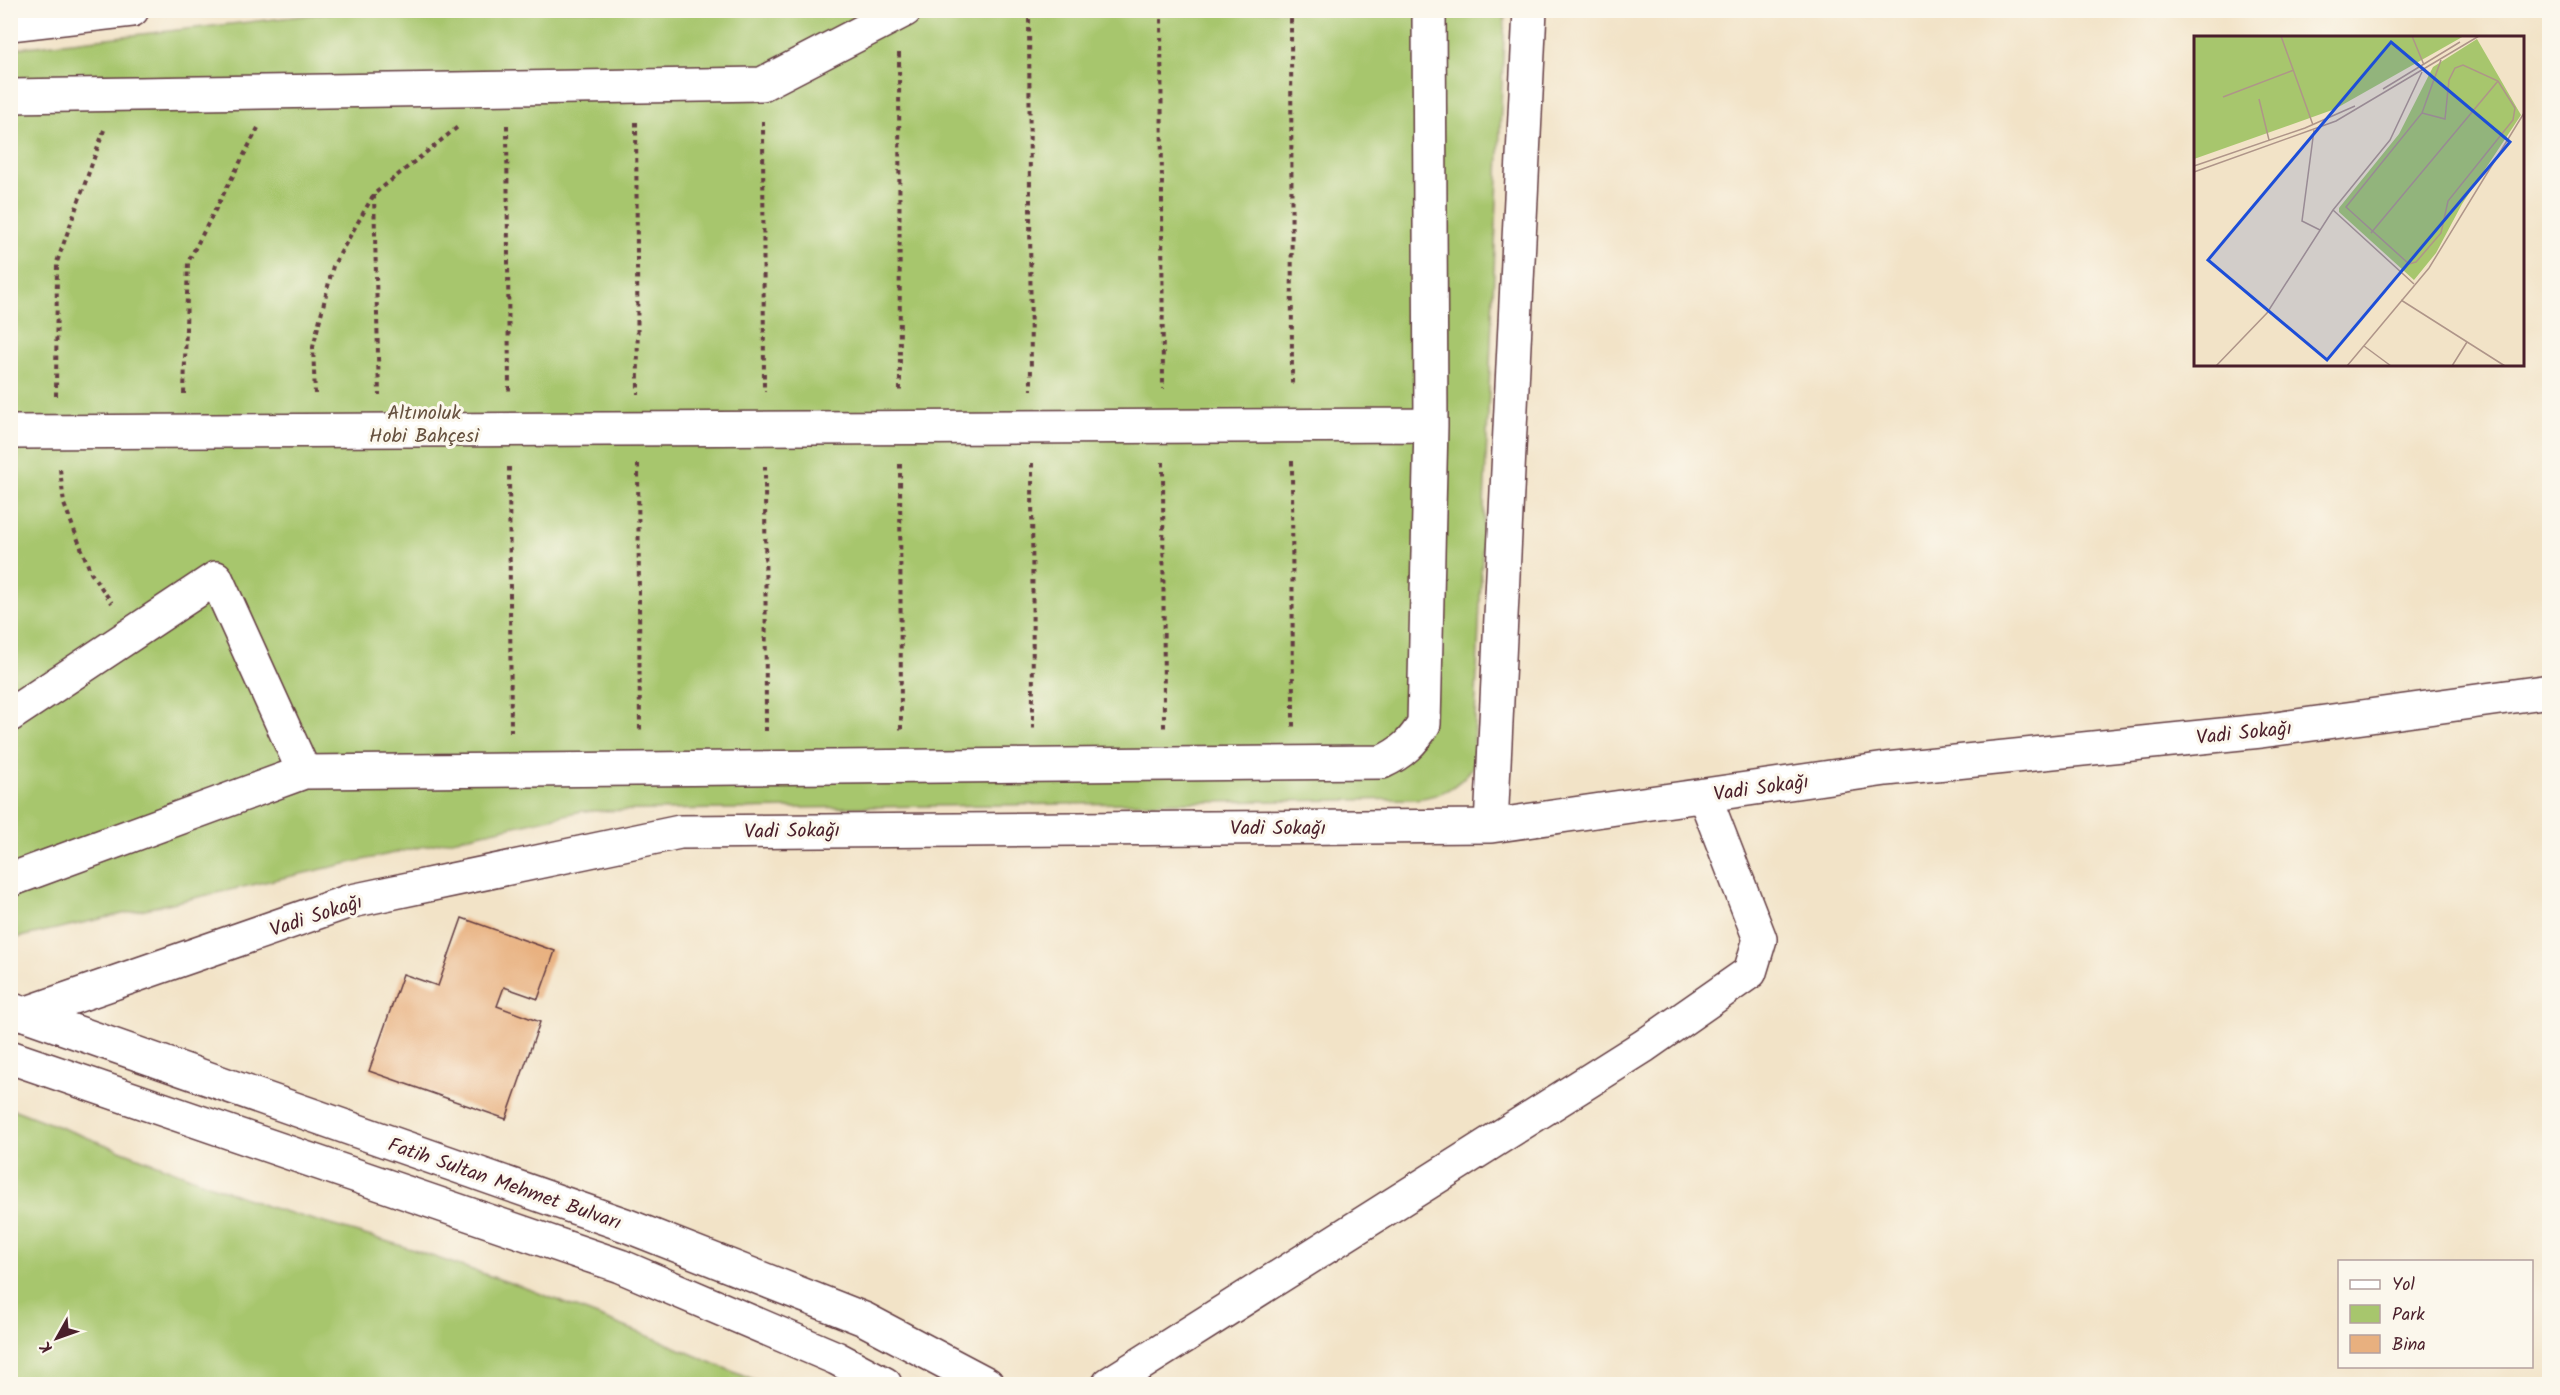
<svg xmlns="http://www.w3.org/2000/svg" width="2560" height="1395" font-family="Kalam,sans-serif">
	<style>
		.green { fill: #a7c66d; stroke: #78724c; stroke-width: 1.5 }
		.building { fill: #e8b07f }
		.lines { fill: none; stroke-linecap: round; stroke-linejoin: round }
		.street-casing { stroke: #633c42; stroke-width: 36 }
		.secondary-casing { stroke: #633c42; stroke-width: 36 }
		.path { stroke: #633c42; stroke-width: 4; stroke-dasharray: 4.5 4.5; stroke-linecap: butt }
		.street { stroke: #fff; stroke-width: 33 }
		.secondary { stroke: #fff; stroke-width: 33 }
		.labels { text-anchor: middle; stroke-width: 6; stroke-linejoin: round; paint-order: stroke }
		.park-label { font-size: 20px; fill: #66513f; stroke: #fbf7ec }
		.street-label { font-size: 20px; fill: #4a1f2b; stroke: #fbf7ec }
		.inset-road { fill: none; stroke: #af9589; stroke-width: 1.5 }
		.view { fill: #1d4ed8; fill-opacity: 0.15; stroke: #1d4ed8; stroke-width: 3 }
		.inset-edge { fill: none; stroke: #4a1f2b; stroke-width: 3 }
	</style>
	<rect width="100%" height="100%" fill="#fbf7ec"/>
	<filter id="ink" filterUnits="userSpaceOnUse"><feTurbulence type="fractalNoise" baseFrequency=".0167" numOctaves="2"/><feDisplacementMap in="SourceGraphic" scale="12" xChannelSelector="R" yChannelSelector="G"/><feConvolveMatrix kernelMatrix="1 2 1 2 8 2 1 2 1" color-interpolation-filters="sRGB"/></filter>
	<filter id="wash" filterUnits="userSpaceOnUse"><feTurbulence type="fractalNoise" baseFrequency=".008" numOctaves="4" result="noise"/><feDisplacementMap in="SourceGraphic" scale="24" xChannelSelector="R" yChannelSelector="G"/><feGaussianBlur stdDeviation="1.35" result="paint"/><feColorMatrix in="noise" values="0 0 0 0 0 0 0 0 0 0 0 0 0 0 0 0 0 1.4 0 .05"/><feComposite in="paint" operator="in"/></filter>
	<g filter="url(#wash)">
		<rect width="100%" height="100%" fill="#f2e3c7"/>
		<!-- green -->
		<path class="green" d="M 354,10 L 1505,11 L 1473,767 C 1458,787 1441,796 1416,799 L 582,811 L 11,939 L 10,49 Z
			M 10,1108 L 266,1206 L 399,1245 L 531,1290 L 661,1341 L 762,1384 L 11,1384 Z"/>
		<g id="blocks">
			<!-- building -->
			<path class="building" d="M 462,918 L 555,951 L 538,999 L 504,987 L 497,1006 L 540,1022 L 506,1119 L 369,1071 L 403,974 L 438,986 Z"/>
		</g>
	</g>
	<g filter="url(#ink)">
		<use href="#blocks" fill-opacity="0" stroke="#633c42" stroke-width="1.5"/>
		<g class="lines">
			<defs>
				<path id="street" d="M 10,24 L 132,10
					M 10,96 L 762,84 L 905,10
					M 10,432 L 1431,425
					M 10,715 L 216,578 L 304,772
					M 1491,826 L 1530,10
					M 10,880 L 304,772 L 1382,762 C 1402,753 1413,742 1424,724 L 1431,425 L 1429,10
					M 24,1014 L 347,902 L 680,832 L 1491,826 L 1886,769 L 2261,731 L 2550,691
					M 1109,1384 L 1644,1046 L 1750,972 L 1760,939 L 1704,795"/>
				<path id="secondary" d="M 10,1009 L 628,1226 L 864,1319 L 987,1384
					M 10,1057 L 620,1266 L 836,1358 L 885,1384"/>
			</defs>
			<!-- street casing -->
			<use href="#street" class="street-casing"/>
			<!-- secondary casing -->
			<use href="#secondary" class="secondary-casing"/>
			<!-- path -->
			<path class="path" d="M 1029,10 L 1031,390
				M 1161,10 L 1163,389
				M 1291,10 L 1292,388
				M 899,53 L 900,391
				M 763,121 L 764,392
				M 636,122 L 638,394
				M 507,125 L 509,393
				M 374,195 L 379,395
				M 184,394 L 188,262 L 258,128
				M 315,394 L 313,347 L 333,266 L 374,194 L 459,126
				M 56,396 L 57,262 L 104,130
				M 1292,461 L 1293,727
				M 1163,462 L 1164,728
				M 1032,463 L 1033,729
				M 638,464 L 640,733
				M 900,464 L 901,730
				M 765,466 L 766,731
				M 509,467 L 511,732
				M 60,469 L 64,504 L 91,573 L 112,603"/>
			<!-- street -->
			<use href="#street" class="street"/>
			<!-- secondary -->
			<use href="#secondary" class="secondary"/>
		</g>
	</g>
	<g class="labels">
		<!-- park labels -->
		<g class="park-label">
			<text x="424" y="419">Altınoluk<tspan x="424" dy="23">Hobi Bahçesi</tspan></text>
		</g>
		<!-- street labels -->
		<g class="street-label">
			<text transform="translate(2244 732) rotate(-6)" y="7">Vadi Sokağı</text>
			<text transform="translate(1761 787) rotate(-8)" y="7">Vadi Sokağı</text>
			<text x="1278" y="834">Vadi Sokağı</text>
			<text transform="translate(792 830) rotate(-1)" y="7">Vadi Sokağı</text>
			<text transform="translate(316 915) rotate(-18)" y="7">Vadi Sokağı</text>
			<text transform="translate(505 1183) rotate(19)" y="7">Fatih Sultan Mehmet Bulvarı</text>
		</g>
	</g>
	<!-- overview -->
	<g transform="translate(2194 36)">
		<rect width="330" height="330" fill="#f2e3c7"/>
		<path d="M 0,0 L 270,0 L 141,73 L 0,123 ZM 283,3 L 327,79 L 268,168 L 242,217 L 220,244 L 145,176 L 145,172 L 205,98 L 239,31 Z" fill="#a7c66d"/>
		<path class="inset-road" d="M 87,0 L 119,89M 218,0 L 230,29M 189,53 L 266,6M 29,61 L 100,34M 65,63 L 75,104M 228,77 L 251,83 L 255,44 L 261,32 L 269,29 L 304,45 L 321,72 L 319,84 L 254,165 L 247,197 L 222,226 L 215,228 L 152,171 L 228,77 L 247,24M 120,94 L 108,185 L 126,194M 0,130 L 111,92 L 161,70M 0,136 L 142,85 L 285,0M 139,174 L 220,248M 177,197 L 304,45M 207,264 L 311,330M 170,310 L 197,330M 22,330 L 73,277 L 139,174 L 196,104 L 228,36M 153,330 L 235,232 L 330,77M 258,330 L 273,306"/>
		<path class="view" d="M 197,6 L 316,106 L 133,324 L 14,224 Z"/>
		<rect width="330" height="330" class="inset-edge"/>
	</g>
	<!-- margin -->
	<rect width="2560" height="1395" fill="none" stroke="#fbf7ec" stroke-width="36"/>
	<!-- legend -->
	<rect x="2338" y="1260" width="195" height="108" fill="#fbf7ec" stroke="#b4a19f" stroke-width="1.5"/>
	<rect x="2350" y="1280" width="30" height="9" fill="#ffffff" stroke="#b4a19f" stroke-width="1.5"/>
	<text x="2392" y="1290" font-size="18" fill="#4a1f2b">Yol</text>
	<rect x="2350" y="1305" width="30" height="18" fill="#a7c66d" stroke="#b4a19f" stroke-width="1.5"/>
	<text x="2392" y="1320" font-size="18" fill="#4a1f2b">Park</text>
	<rect x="2350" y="1335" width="30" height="18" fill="#e8b07f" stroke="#b4a19f" stroke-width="1.5"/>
	<text x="2392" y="1350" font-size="18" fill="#4a1f2b">Bina</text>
	<!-- north arrow -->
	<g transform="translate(57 1338) rotate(230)" stroke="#fbf7ec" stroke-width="4.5" paint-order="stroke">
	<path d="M0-4.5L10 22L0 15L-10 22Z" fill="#4a1f2b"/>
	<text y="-9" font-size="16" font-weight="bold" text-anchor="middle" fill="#4a1f2b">K</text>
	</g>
</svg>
